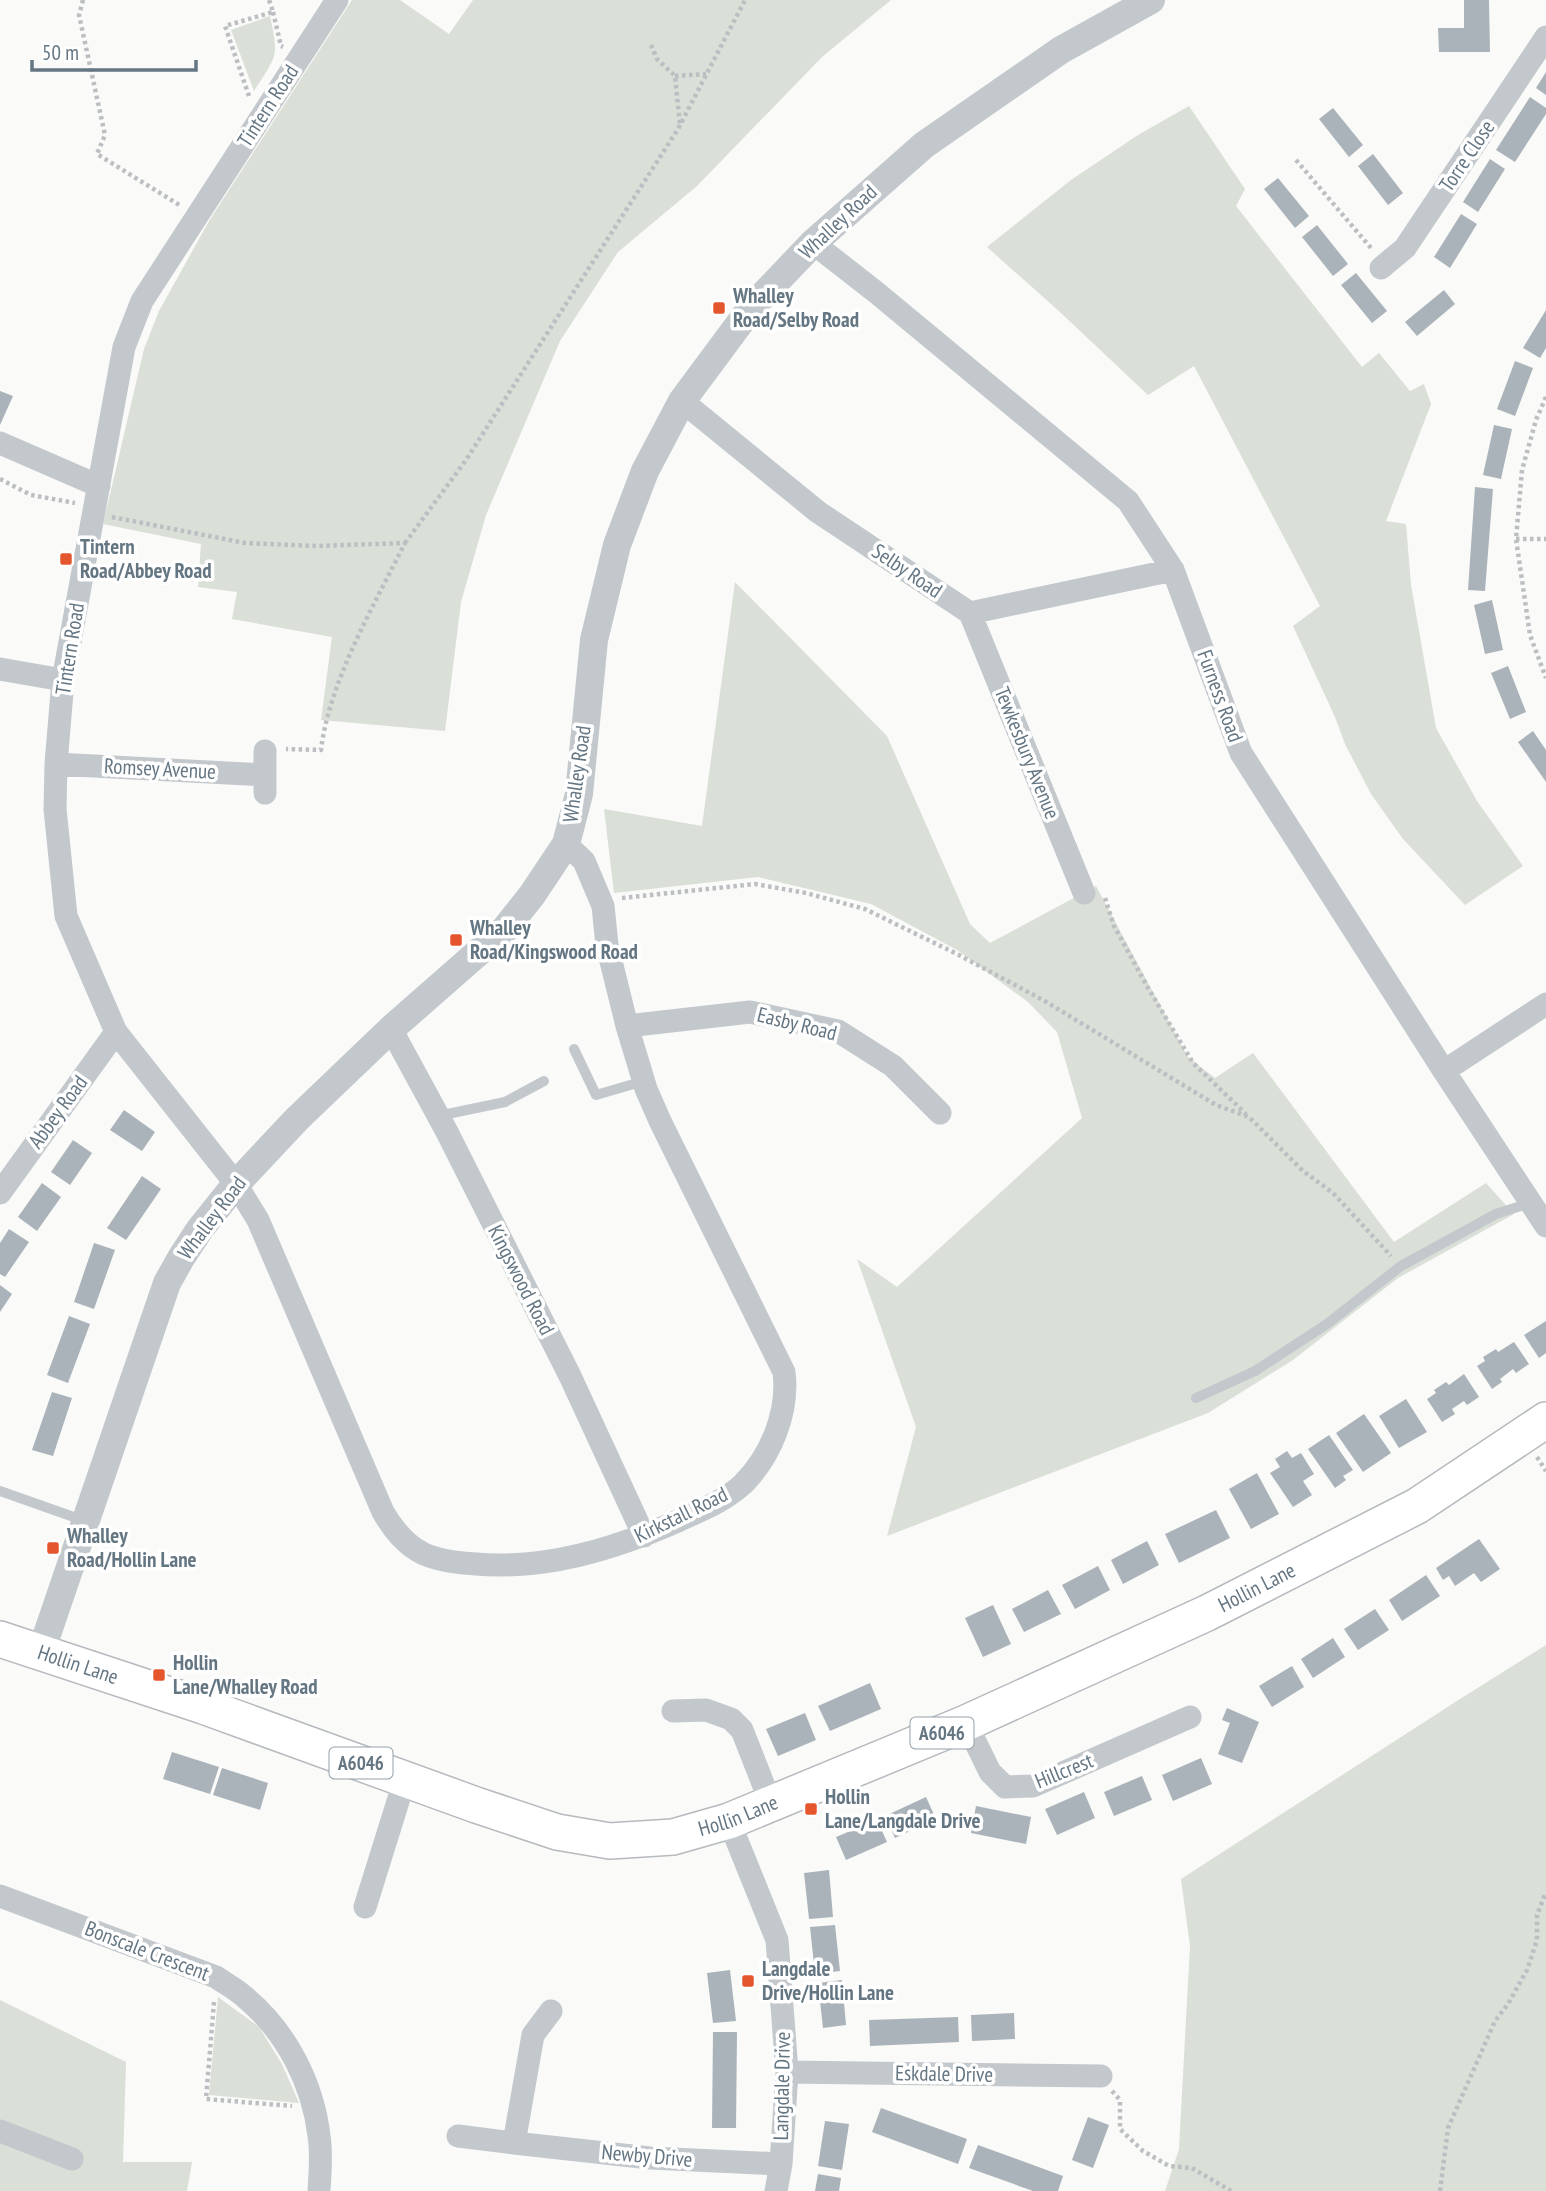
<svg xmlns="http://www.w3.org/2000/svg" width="1546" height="2191" font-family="'PT Sans Narrow',sans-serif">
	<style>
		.green { fill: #dadfd7 }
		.building { fill: #aab3b9 }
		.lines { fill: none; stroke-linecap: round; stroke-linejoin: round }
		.primary-casing { stroke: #b5babe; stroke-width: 38 }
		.path { stroke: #bbbfc2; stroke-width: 4.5; stroke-dasharray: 3.5 3.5; stroke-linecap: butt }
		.service { stroke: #c3c8cc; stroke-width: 10 }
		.minor { stroke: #c3c8cc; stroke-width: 23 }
		.tertiary { stroke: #c3c8cc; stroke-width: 28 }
		.primary { stroke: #fff; stroke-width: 35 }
		.poi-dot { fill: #e4572e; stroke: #fff; stroke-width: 2.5 }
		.labels { text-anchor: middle; stroke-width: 7; stroke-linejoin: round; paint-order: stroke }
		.shield { fill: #fff; stroke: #939fa8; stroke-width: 2 }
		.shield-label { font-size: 19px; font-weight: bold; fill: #657683 }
		.street-label { font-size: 21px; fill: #657683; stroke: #fff }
		.poi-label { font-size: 21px; font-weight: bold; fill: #657683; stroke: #fff; text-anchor: start }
	</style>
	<rect width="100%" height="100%" fill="#fafaf8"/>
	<!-- green -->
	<path class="green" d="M 352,0 L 400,0 L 449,34 L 473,0 L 891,0 L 822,57 L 697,186 L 618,252 L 560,341 L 486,515 L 461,602 L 445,731 L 321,720 L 332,637 L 232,619 L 237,592 L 198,587 L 201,544 L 103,524 L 144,349 L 159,311 L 209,221 Z
		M 270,16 C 279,58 277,55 254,91 L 231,30 Z
		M 1189,106 L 1245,189 L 1236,206 L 1362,367 L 1379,353 L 1410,391 L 1424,384 L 1431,404 L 1386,521 L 1406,524 L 1411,585 L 1436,728 L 1477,801 L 1523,866 L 1465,905 L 1403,839 L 1371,794 L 1345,744 L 1335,717 L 1293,626 L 1320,606 L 1194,366 L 1148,395 L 1061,313 L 987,247 L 1071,180 L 1138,135 Z
		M 735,582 L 887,736 L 970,924 L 990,943 L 1096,886 L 1188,1057 L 1215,1078 L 1253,1053 L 1394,1242 L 1486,1183 L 1514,1214 L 1398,1278 L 1293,1360 L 1208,1413 L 887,1536 L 916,1427 L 857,1259 L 897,1287 L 1082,1118 L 1057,1032 L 1028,1002 L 957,950 L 871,904 L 758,877 L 614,893 L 604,809 L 702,826 Z
		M 1546,1645 L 1546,2191 L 1165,2191 L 1179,2149 L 1190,1946 L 1181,1879 L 1460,1699 Z
		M 218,1997 L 259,2027 L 282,2064 L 299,2103 L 209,2095 Z
		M 0,2000 L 126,2062 L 123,2162 L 192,2162 L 187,2191 L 0,2191 Z"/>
	<!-- building -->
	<path class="building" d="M 1464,0 L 1489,0 L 1490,52 L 1439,52 L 1438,28 L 1464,28 Z
		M 1546,72 L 1546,95 L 1536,88 Z
		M 1530,97 L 1546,108 L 1546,114 L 1515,162 L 1496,150 Z
		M 1333,108 L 1363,145 L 1349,157 L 1319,119 Z
		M 1373,154 L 1403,193 L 1388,205 L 1358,166 Z
		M 1490,159 L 1505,169 L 1478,212 L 1463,202 Z
		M 1278,178 L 1309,216 L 1295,228 L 1264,189 Z
		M 1461,214 L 1477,224 L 1450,268 L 1434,257 Z
		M 1317,225 L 1348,264 L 1333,276 L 1302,237 Z
		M 1356,273 L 1387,311 L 1372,323 L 1341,285 Z
		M 1444,290 L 1455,304 L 1417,336 L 1405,322 Z
		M 1546,310 L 1546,348 L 1540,358 L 1523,348 Z
		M 1515,361 L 1533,368 L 1515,416 L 1497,409 Z
		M 0,391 L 13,396 L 0,425 Z
		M 1494,425 L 1512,429 L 1501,479 L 1483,475 Z
		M 1475,487 L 1493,489 L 1485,591 L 1468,590 Z
		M 1492,600 L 1503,650 L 1485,654 L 1474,605 Z
		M 1508,666 L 1526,712 L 1510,719 L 1491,673 Z
		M 1533,731 L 1546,750 L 1546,782 L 1518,742 Z
		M 124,1110 L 155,1132 L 142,1151 L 110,1130 Z
		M 73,1140 L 92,1153 L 70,1185 L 51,1172 Z
		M 142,1176 L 161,1189 L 126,1240 L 107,1228 Z
		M 42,1183 L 61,1197 L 37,1231 L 18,1217 Z
		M 9,1229 L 29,1242 L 5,1277 L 0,1274 L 0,1243 Z
		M 94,1243 L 115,1250 L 94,1309 L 74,1302 Z
		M 0,1285 L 12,1294 L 0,1312 Z
		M 69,1316 L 90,1324 L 68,1383 L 47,1375 Z
		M 1546,1321 L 1546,1353 L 1539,1358 L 1524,1335 Z
		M 1514,1342 L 1529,1364 L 1516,1373 L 1513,1369 L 1500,1379 L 1502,1382 L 1492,1389 L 1477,1366 L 1485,1361 L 1483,1357 L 1496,1349 L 1498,1352 Z
		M 1464,1374 L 1479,1397 L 1467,1405 L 1464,1401 L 1452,1409 L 1455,1414 L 1442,1422 L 1427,1399 L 1436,1393 L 1434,1390 L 1446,1382 L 1449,1385 Z
		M 52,1392 L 72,1398 L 53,1456 L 32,1450 Z
		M 1406,1399 L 1427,1432 L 1399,1448 L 1379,1416 Z
		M 1364,1414 L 1391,1453 L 1363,1472 L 1336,1433 Z
		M 1329,1435 L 1353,1470 L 1343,1476 L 1346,1480 L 1335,1488 L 1308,1449 Z
		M 1287,1451 L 1292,1458 L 1301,1453 L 1314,1474 L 1303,1481 L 1312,1495 L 1293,1507 L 1270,1473 L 1280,1467 L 1275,1459 Z
		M 1257,1473 L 1279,1514 L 1251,1529 L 1229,1489 Z
		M 1216,1510 L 1230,1538 L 1179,1563 L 1165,1534 Z
		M 1479,1539 L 1500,1569 L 1481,1582 L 1474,1573 L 1455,1586 L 1449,1576 L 1443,1580 L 1436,1568 Z
		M 1147,1541 L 1159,1565 L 1123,1584 L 1111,1560 Z
		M 1098,1566 L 1110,1590 L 1075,1609 L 1062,1585 Z
		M 1426,1575 L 1440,1596 L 1402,1621 L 1389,1600 Z
		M 1048,1590 L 1061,1614 L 1024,1632 L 1012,1609 Z
		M 993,1605 L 1011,1644 L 983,1657 L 965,1618 Z
		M 1375,1609 L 1389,1630 L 1358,1650 L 1344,1629 Z
		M 1333,1638 L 1345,1657 L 1313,1678 L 1301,1659 Z
		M 1292,1666 L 1304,1687 L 1272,1707 L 1259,1686 Z
		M 870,1683 L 881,1709 L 830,1731 L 818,1706 Z
		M 1227,1708 L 1259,1722 L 1242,1763 L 1218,1754 L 1230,1723 L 1222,1720 Z
		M 805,1713 L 816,1740 L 778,1756 L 766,1729 Z
		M 172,1752 L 219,1767 L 210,1794 L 163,1779 Z
		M 1201,1758 L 1212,1784 L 1173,1801 L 1162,1775 Z
		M 222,1768 L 268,1783 L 260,1810 L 213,1795 Z
		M 1142,1776 L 1152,1800 L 1114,1816 L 1104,1792 Z
		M 1084,1792 L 1095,1818 L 1057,1835 L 1045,1809 Z
		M 926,1797 L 936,1819 L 895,1838 L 885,1816 Z
		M 976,1806 L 1031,1817 L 1026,1844 L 971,1833 Z
		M 877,1820 L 887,1842 L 846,1860 L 836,1837 Z
		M 829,1870 L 833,1917 L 809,1919 L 804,1873 Z
		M 835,1925 L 840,1971 L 815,1974 L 810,1927 Z
		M 730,1970 L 736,2021 L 713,2023 L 707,1973 Z
		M 842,1980 L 846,2025 L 823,2028 L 818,1983 Z
		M 1014,2013 L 1015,2039 L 972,2041 L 971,2015 Z
		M 958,2017 L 959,2042 L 870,2046 L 869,2020 Z
		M 713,2032 L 737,2032 L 736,2128 L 712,2128 Z
		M 881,2108 L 967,2139 L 958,2164 L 872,2132 Z
		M 1088,2117 L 1109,2125 L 1093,2168 L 1072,2160 Z
		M 825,2121 L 849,2124 L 842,2170 L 818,2166 Z
		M 978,2145 L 1063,2176 L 1058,2191 L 1033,2191 L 969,2168 Z
		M 818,2174 L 841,2178 L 839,2191 L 815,2191 Z"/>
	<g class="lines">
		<defs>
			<g id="primary">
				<path id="s1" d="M 0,1639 L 203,1706 L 476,1805 L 557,1832 L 610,1841 L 673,1837 L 729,1821 L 966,1723 L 1207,1613 L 1417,1506 L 1546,1420"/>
			</g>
		</defs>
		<!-- primary casing -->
		<use href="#primary" class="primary-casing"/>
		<!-- path -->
		<path class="path" d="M 83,0 L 79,15 L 105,135 L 97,154 L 181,206
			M 273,12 L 281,46 L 283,47
			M 651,45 L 657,59 L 675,76 L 680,125
			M 675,76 L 706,74
			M 249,96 L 225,26 L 273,12 L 269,0
			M 1296,160 L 1371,248
			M 1546,397 L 1536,420 L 1522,470 L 1516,539 L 1530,635 L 1546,678
			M 0,479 L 31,495 L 75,503
			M 112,517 L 245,543 L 316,546 L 405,543 C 374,605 329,682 321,750 L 286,749
			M 1516,539 L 1546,539
			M 405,543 L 466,460 L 678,129 L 745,0
			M 622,898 L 755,884 L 806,893 L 865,909 L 957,954 L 1043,1000 L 1216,1105 L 1249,1117 L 1303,1171 L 1333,1193 L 1391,1256
			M 1105,898 L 1114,926 L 1148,988 L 1193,1063 L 1246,1114
			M 1537,1457 L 1546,1471
			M 214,2002 L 206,2099 L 292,2106
			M 1112,2091 L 1120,2100 L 1120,2129 L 1143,2151 L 1169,2166 L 1192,2168 L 1231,2191
			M 1440,2191 L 1448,2128 L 1495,2021 L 1508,2004 L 1527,1970 L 1537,1940 L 1537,1915 L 1546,1892"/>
		<!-- service -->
		<path class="service" d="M 574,1049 L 596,1095 L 644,1081
			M 438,1116 L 505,1102 L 544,1081
			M 1196,1398 L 1255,1371 L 1327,1324 L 1401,1266 L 1496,1214 L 1530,1203
			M 0,1491 L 85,1521"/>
		<!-- minor -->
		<path class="minor" d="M 337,0 L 142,301 L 124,347 L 63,680 L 56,764 L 55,809 L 66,916 L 116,1032 L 236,1184 L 258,1220 L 383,1512 C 393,1529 405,1545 424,1554 C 440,1561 458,1563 476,1564 C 546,1570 614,1549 678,1521 C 699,1511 725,1501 743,1484 C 771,1456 789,1412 784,1372 L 660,1121 L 646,1089 L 627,1026 L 607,945 L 603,906 L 584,861 L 566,844
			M 813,243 L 877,293 L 1128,501 L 1173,570 L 1241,753 L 1444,1071 L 1546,1226
			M 1381,268 L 1405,248 L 1546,37
			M 682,401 L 818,512 L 970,613 L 1173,570
			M 0,443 L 99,486
			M 970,613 L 1084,893
			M 0,669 L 63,680
			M 56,764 L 265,775
			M 265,793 L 265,751
			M 627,1026 L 750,1012 L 838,1031 L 893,1066 L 940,1113
			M 391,1029 L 447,1132 L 570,1376 L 644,1536
			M 1444,1071 L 1546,1004
			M 0,1193 L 116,1032
			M 673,1711 L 706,1710 L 731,1719 L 742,1730 L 771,1804
			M 966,1723 L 990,1772 L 1005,1787 L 1033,1786 L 1190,1717
			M 729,1821 L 777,1940 L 787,2072 L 781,2164 L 776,2191
			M 0,1896 L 216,1977 C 226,1984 238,1990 247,1999 C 287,2033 313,2084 319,2136 C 322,2154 320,2173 319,2191
			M 365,1907 L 405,1779
			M 551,2011 L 533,2035 L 514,2143 L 650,2158 L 781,2164
			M 787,2072 L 1101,2076
			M 0,2131 L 72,2159
			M 458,2136 L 514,2143"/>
		<!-- tertiary -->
		<path class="tertiary" d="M 41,1652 L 167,1283 L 181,1258 L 200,1229 L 236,1184 L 297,1119 L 391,1029 L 505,929 L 532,895 L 566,844 L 579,794 L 594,640 L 617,545 L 645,471 L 682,401 L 751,308 L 813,243 L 924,145 L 1061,50 L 1151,0"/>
		<!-- primary -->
		<use href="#primary" class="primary"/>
	</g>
	<!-- markers -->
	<g class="poi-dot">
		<rect x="712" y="301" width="14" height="14" rx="3.5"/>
		<rect x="59" y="552" width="14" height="14" rx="3.5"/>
		<rect x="449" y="933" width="14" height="14" rx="3.5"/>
		<rect x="46" y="1541" width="14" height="14" rx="3.5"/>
		<rect x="152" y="1668" width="14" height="14" rx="3.5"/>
		<rect x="804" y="1802" width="14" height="14" rx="3.5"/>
		<rect x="741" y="1974" width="14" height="14" rx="3.5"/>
	</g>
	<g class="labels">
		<!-- shield labels -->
		<g class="shield">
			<rect x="910.5" y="1717.5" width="63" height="31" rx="5"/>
			<rect x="329.5" y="1747.5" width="63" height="31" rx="5"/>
		</g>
		<g class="shield-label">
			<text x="942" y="1740">A6046</text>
			<text x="361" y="1770">A6046</text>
		</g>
		<!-- street labels -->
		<g class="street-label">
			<text transform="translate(268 106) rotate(-57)" y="7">Tintern Road</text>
			<text transform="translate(1467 156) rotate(-56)" y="7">Torre Close</text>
			<text transform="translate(838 222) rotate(-43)" y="7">Whalley Road</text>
			<text transform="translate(907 571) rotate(34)" y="7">Selby Road</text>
			<text transform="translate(70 649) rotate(-81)" y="7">Tintern Road</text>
			<text transform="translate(1220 696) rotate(70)" y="7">Furness Road</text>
			<text transform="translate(1027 753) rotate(68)" y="7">Tewkesbury Avenue</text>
			<text transform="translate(160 769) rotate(3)" y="7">Romsey Avenue</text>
			<text transform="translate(577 774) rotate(-82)" y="7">Whalley Road</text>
			<text transform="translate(797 1024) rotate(14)" y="7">Easby Road</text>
			<text transform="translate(58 1112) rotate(-54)" y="7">Abbey Road</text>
			<text transform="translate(212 1218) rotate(-53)" y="7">Whalley Road</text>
			<text transform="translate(521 1280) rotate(63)" y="7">Kingswood Road</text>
			<text transform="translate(681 1515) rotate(-26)" y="7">Kirkstall Road</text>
			<text dy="7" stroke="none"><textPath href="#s1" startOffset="1342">Hollin Lane</textPath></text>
			<text dy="7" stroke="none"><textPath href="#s1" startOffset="82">Hollin Lane</textPath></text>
			<text transform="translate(1064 1771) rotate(-22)" y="7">Hillcrest</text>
			<text dy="7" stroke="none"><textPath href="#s1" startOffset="775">Hollin Lane</textPath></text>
			<text transform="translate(147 1951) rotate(21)" y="7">Bonscale Crescent</text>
			<text transform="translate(944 2074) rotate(1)" y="7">Eskdale Drive</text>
			<text transform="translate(782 2086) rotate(-89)" y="7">Langdale Drive</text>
			<text transform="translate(647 2156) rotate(5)" y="7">Newby Drive</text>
		</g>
		<!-- poi labels -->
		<g class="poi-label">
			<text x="733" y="303">Whalley<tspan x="733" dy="24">Road/Selby Road</tspan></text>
			<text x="80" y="554">Tintern<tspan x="80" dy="24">Road/Abbey Road</tspan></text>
			<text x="470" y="935">Whalley<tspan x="470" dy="24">Road/Kingswood Road</tspan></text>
			<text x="67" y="1543">Whalley<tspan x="67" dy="24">Road/Hollin Lane</tspan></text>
			<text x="173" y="1670">Hollin<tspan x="173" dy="24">Lane/Whalley Road</tspan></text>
			<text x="825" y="1804">Hollin<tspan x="825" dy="24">Lane/Langdale Drive</tspan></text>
			<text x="762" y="1976">Langdale<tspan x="762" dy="24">Drive/Hollin Lane</tspan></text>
		</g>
	</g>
	<!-- scale -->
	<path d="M32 60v10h164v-10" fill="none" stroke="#657683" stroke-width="3.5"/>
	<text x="42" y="60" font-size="21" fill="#657683" stroke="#ffffff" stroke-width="5" paint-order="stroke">50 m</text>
</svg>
